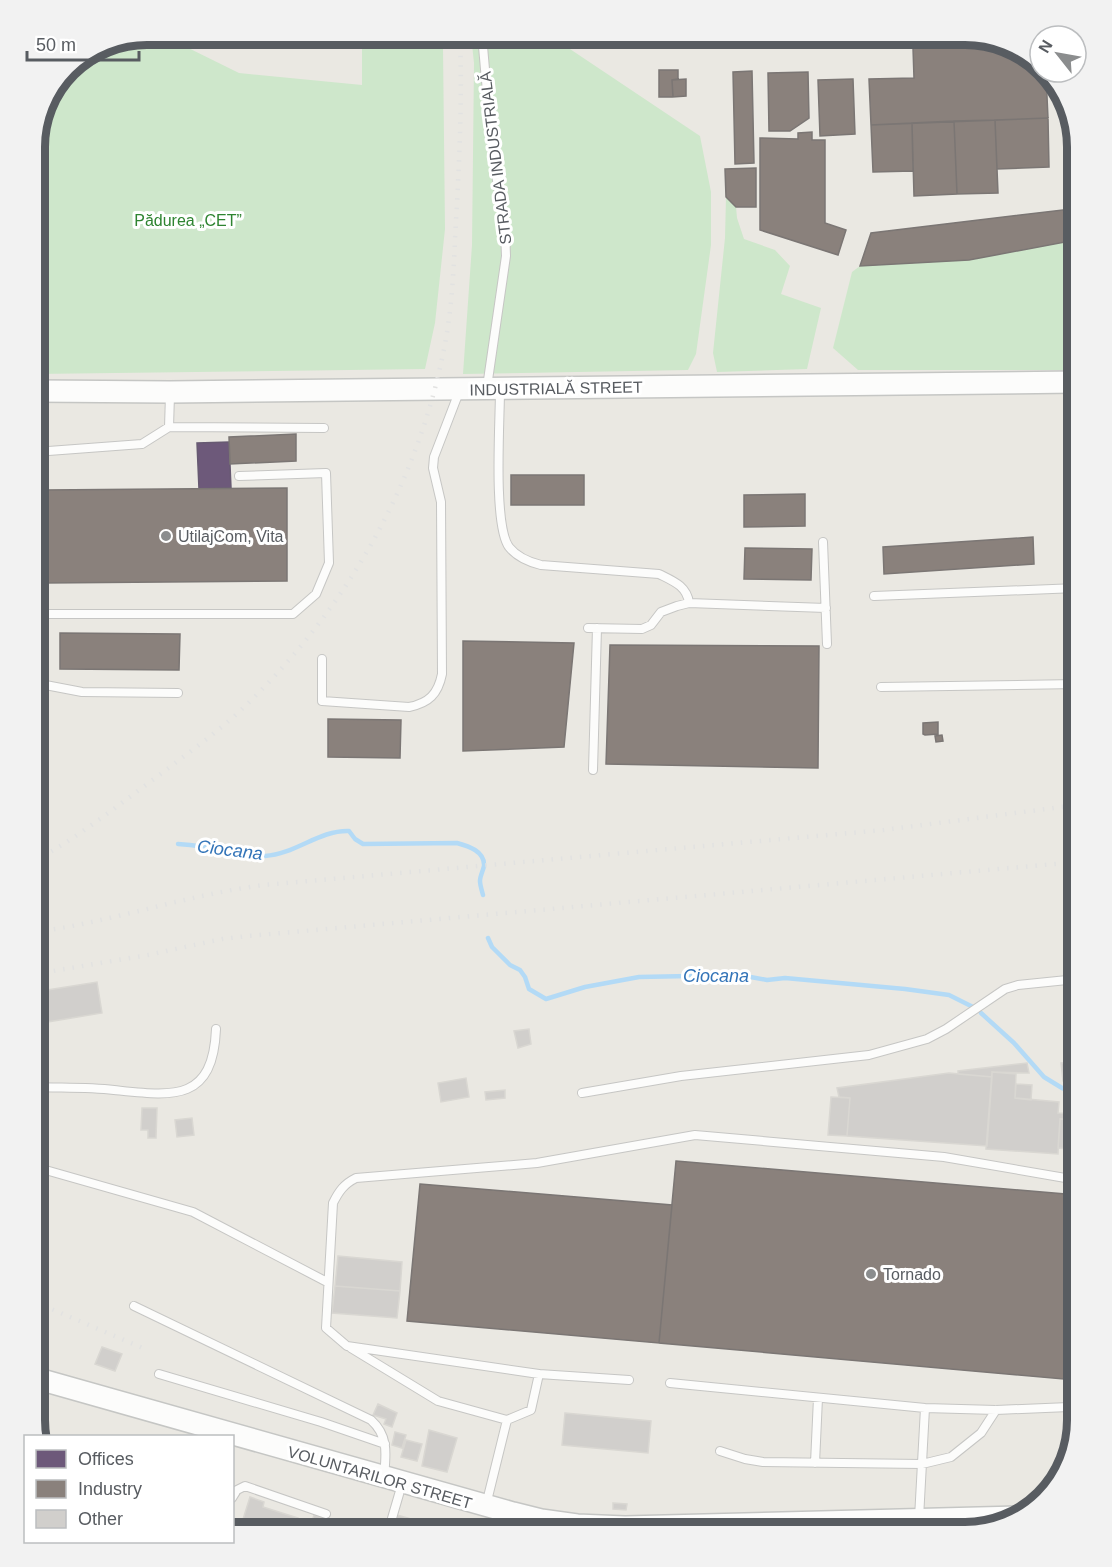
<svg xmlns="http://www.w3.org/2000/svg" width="1112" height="1567" font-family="Arial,sans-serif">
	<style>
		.green { fill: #cee7cb }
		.offices { fill: #6d597a; stroke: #675a72; stroke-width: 1.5 }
		.industry { fill: #8a817c; stroke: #7b7674; stroke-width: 1.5 }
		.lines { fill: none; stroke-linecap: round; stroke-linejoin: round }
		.stream { stroke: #b3daf6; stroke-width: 4.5 }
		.building { fill: #d1cfcc; stroke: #d9d7d2; stroke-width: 1.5 }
		.lane-casing { stroke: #c6c6c4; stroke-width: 10 }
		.secondary-casing { stroke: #c5c6c4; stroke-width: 24 }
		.lane { stroke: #fcfcfb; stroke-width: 8 }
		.secondary { stroke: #fcfcfb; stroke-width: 21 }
		.rail { stroke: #e2e2e1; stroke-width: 4.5; stroke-dasharray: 1.5 8; stroke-linecap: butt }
		.poi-dot { fill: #8b8d8e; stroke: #fff; stroke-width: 2 }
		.labels { text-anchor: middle; stroke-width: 6; stroke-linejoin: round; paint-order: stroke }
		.street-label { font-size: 16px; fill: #585c61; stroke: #fff }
		.park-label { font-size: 16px; fill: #2e8431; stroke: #fff }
		.poi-label { font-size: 16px; fill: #585c61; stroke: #fff; text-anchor: start }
		.water-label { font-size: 18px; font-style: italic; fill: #3374b8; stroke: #fff }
		.rim { fill: none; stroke: #585c61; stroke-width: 8 }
	</style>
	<rect width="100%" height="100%" fill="#eae8e2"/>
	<!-- green -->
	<path class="green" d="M 147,35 L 162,35 L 239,73 L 362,85 L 362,35 L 441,35 L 443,47 L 445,229 L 435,323 L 425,369 L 35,374 L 35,139 L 46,97 L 73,63 Z
		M 471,35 L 549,35 L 700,136 L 711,192 L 711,245 L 696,354 L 688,370 L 463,374 L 472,245 L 474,63 Z
		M 726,197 L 736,207 L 737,218 L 744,239 L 775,250 L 790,266 L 781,294 L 821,308 L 807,369 L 717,372 L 713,353 L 725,238 Z
		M 1076,240 L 1077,245 L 1077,370 L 858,370 L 833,348 L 852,272 L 860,266 L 969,260 Z"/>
	<!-- offices -->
	<path class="offices" d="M 229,442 L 231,488 L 199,489 L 197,443 Z"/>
	<!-- industry -->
	<path class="industry" d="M 287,35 L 304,35 L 300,41 Z
		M 1004,44 L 1021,50 L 1040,68 L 1040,72 L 1046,75 L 1048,118 L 871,125 L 869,79 L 914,78 L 913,48 Z
		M 659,70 L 678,70 L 678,79 L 672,80 L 673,97 L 659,97 Z
		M 752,71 L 754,163 L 735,164 L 733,72 Z
		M 808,72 L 809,118 L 790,131 L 769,131 L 768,73 Z
		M 686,79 L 686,96 L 673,97 L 672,80 Z
		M 853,79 L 855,134 L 820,136 L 818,80 Z
		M 1048,118 L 1049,167 L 997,169 L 995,120 Z
		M 995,120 L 998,193 L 957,194 L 954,121 Z
		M 954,121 L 957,194 L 914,196 L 912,123 Z
		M 912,123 L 913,171 L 873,172 L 871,125 Z
		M 812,132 L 812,140 L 825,140 L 825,223 L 846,230 L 838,255 L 760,230 L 760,138 L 798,139 L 798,133 Z
		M 756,168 L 756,207 L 736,207 L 726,197 L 725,169 Z
		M 1071,209 L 1076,240 L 969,260 L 860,266 L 871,233 Z
		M 1077,222 L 1077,245 L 1076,246 L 1073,223 Z
		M 296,434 L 296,461 L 230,464 L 229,437 Z
		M 511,475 L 584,475 L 584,505 L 511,505 Z
		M 287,488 L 287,581 L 44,583 L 44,490 Z
		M 805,494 L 805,526 L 744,527 L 744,495 Z
		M 1033,537 L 1034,564 L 884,574 L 883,547 Z
		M 745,548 L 812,549 L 811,580 L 744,579 Z
		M 60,633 L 180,634 L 179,670 L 60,669 Z
		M 463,641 L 574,643 L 564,747 L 463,751 Z
		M 610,645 L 819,646 L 818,768 L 606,764 Z
		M 328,719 L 401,720 L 400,758 L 328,757 Z
		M 938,722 L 938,734 L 925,735 L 923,734 L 923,723 Z
		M 942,735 L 943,741 L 936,742 L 935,736 Z
		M 676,1161 L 1077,1195 L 1077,1353 L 1075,1380 L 659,1343 Z
		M 420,1184 L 672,1205 L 659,1343 L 407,1321 Z"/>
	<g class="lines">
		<!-- stream -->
		<path class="stream" d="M 178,844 C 196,845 214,848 233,852 C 243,854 255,857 265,856 C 296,854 319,830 349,831 L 355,839 L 363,844 L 457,843 C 468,846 485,851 484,866 C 483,871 480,876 480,881 C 480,885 482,891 483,895
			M 488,938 L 492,947 L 510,965 L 520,970 L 525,977 L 529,989 L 546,999 L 585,987 L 639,977 L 740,975 L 767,980 L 785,978 L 905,989 L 949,995 L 973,1007
			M 981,1013 L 1014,1043 L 1044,1077 L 1062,1088 L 1077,1093"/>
	</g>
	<!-- building -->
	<path class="building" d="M 97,982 L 102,1013 L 35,1024 L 35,992 Z
		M 529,1029 L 531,1044 L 518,1048 L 514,1031 Z
		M 1077,1062 L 1077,1079 L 1063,1081 L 1061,1063 Z
		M 1027,1063 L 1029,1073 L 992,1072 L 992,1077 L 958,1074 L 958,1071 Z
		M 992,1072 L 1016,1074 L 1015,1098 L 1059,1102 L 1058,1113 L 1077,1114 L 1077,1120 L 1060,1119 L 1058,1154 L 986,1149 Z
		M 949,1073 L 992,1077 L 987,1146 L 847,1136 L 850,1098 L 839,1097 L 837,1088 Z
		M 466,1078 L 469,1097 L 441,1102 L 438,1083 Z
		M 1016,1084 L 1032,1085 L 1031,1100 L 1015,1098 Z
		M 505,1090 L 505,1098 L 486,1100 L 485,1092 Z
		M 831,1097 L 850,1098 L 847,1136 L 828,1135 Z
		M 142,1108 L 157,1108 L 156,1138 L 148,1138 L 148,1130 L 141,1130 Z
		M 192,1118 L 194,1135 L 177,1137 L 175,1120 Z
		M 1060,1119 L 1077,1120 L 1077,1150 L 1058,1148 Z
		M 338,1256 L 402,1262 L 400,1291 L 335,1286 Z
		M 335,1286 L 400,1291 L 397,1318 L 332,1313 Z
		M 102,1347 L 122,1354 L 115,1371 L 95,1364 Z
		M 378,1404 L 397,1413 L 392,1427 L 384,1424 L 386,1419 L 373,1415 Z
		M 565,1413 L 651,1421 L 648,1453 L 562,1445 Z
		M 429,1430 L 457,1438 L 447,1472 L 422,1466 Z
		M 395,1432 L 406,1435 L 402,1448 L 392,1445 Z
		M 406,1440 L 422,1444 L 417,1461 L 401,1457 Z
		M 250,1497 L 264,1502 L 263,1507 L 298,1518 L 297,1522 L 309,1525 L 307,1532 L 239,1532 Z
		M 613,1503 L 627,1504 L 626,1510 L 613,1509 Z
		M 314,1515 L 369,1531 L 309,1532 Z
		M 397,1515 L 457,1532 L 392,1532 Z"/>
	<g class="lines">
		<defs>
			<path id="lane" d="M 482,35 L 492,149 L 505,230 L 506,256 L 487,387
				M 500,390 C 500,422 493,525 509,547 C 517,557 529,562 541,565 L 659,574 C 673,581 687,586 689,603
				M 169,427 L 324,428
				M 35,452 L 142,444 L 169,427 L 170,395
				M 823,542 L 827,644
				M 874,596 L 1077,588
				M 35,614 L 293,614 L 316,594 L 329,563 L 326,473 L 239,476
				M 588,628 L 642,629 L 651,625 L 661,612 L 677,606 L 689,603 L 826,608
				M 322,659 L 322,701 L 409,707 C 429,703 438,694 442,674 L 441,502 L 433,468 L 434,457 L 459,392
				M 35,683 L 82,692 L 178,693
				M 881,687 L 1077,684
				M 593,770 L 597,628
				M 35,1087 C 61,1088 88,1087 114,1090 C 172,1096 213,1103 216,1029
				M 582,1093 L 681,1076 L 869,1055 L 927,1039 L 946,1029 L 1005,989 L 1018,985 L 1077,979
				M 35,1167 L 193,1212 L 327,1282
				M 134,1306 L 371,1420 C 389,1436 386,1455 384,1476
				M 351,1348 L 438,1401 L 507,1420 L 486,1505
				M 159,1374 L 321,1422 L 385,1444
				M 629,1380 L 539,1374 L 347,1346 L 326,1328 L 333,1203 C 339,1191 344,1184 356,1178 L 537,1163 L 695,1135 L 944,1157 L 1077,1180
				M 670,1383 L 925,1408 L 996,1410 L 1069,1407
				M 507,1420 L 531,1410 L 539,1374
				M 720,1451 L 745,1459 L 763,1462 L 922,1464 L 951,1457 L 981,1433 L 996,1410
				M 815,1463 L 818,1398
				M 232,1498 L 237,1490 L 245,1486 L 326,1514
				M 919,1518 L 925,1408
				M 388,1532 L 402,1484"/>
			<path id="secondary" d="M 35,391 L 170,392 L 1077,382
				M 35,1378 L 513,1513 L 541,1520 L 577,1525 L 625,1527 L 1022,1517"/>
		</defs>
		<!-- lane casing -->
		<use href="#lane" class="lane-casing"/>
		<!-- secondary casing -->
		<use href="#secondary" class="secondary-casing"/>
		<!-- lane -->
		<use href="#lane" class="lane"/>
		<!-- secondary -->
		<use href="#secondary" class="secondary"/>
		<!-- rail -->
		<path class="rail" d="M 35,861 C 80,836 120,804 162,773 C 188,753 215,734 240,711 C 345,612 421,481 446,338 C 454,294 454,248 457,204 C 460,147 462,91 460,35
			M 35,932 C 112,922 186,895 264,885 L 884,830 L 1077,805
			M 35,974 L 148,955 L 222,939 L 248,936 L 1077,862
			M 35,1302 L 145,1349"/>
	</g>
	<!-- markers -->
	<g class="poi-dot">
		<circle cx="166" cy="536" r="6"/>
		<circle cx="871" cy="1274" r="6"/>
	</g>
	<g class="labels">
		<!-- street labels -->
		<g class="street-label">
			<text transform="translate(495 158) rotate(-97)" y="6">STRADA INDUSTRIALĂ</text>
			<text transform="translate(556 388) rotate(-1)" y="6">INDUSTRIALĂ STREET</text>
			<text transform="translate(380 1477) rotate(16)" y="6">VOLUNTARILOR STREET</text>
		</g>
		<!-- park labels -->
		<g class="park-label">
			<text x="188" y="226">Pădurea „CET”</text>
		</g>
		<!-- poi labels -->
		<g class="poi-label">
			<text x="178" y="542">UtilajCom, Vita</text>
			<text x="883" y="1280">Tornado</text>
		</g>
		<!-- water labels -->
		<g class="water-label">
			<text transform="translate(230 850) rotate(7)" y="6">Ciocana</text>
			<text x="716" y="982">Ciocana</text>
		</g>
	</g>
	<!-- crop -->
	<path d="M0 0H1112V1567H0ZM147 45H965A102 102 0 0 1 1067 147V1420A102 102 0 0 1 965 1522H147A102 102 0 0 1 45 1420V147A102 102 0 0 1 147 45Z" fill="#f2f2f2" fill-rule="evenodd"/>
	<path class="rim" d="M147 45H965A102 102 0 0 1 1067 147V1420A102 102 0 0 1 965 1522H147A102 102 0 0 1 45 1420V147A102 102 0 0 1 147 45Z"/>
	<!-- legend -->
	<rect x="24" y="1435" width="210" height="108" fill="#ffffff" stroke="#bcbec0" stroke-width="1.5"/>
	<rect x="36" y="1450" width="30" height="18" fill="#6d597a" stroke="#bcbec0" stroke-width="1.5"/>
	<text x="78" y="1465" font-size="18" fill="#585c61">Offices</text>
	<rect x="36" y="1480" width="30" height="18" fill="#8a817c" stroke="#bcbec0" stroke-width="1.5"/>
	<text x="78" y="1495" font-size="18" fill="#585c61">Industry</text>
	<rect x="36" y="1510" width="30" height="18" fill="#d1cfcc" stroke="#bcbec0" stroke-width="1.5"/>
	<text x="78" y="1525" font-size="18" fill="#585c61">Other</text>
	<!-- north arrow -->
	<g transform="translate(1058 54) rotate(301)"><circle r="28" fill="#ffffff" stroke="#bcbec0" stroke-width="1.5"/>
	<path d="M0-4.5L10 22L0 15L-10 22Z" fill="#8b8d8e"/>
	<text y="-9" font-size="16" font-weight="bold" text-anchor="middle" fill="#585c61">N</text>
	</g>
	<!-- scale -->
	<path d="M27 51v9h112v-9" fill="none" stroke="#585c61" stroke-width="3"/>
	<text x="36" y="51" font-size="18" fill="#585c61" stroke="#ffffff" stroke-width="4.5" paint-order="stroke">50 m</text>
</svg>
